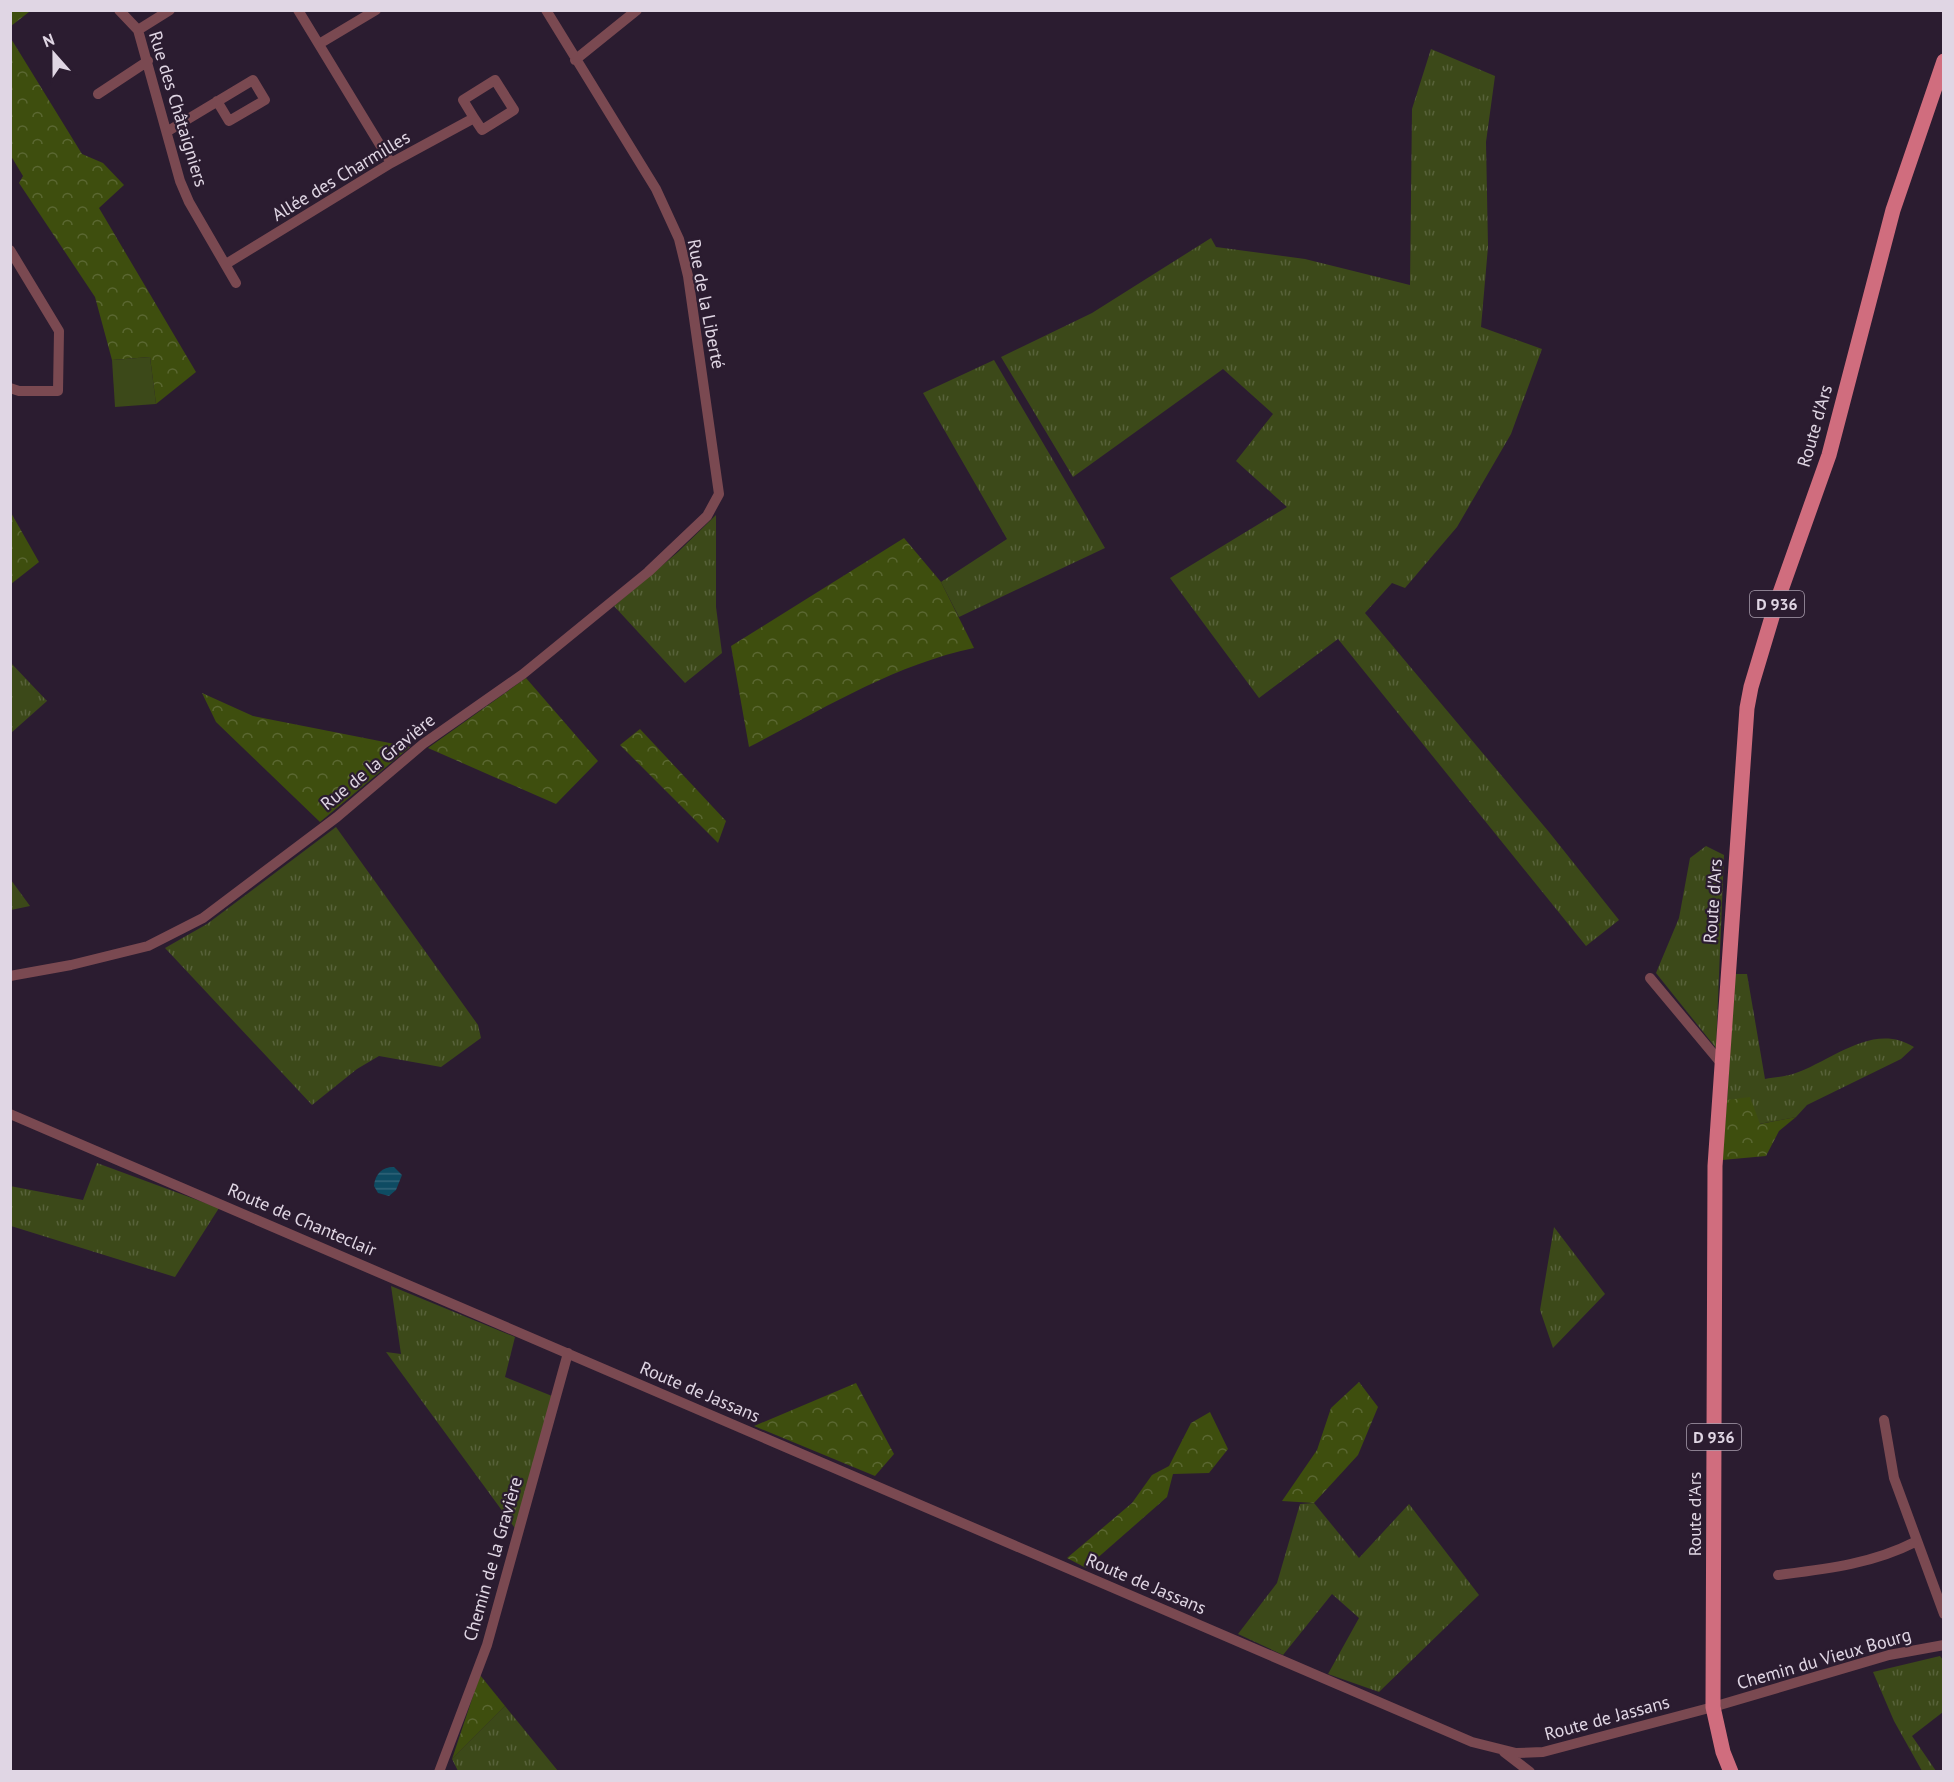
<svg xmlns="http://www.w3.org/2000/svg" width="1954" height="1782" font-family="'PT Sans',sans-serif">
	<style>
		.grass { fill: url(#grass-tufts) }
		.forest { fill: url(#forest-crowns) }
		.park { fill: #3c4919 }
		.water { fill: url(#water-rules) }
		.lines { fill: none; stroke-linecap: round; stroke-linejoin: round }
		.minor { stroke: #7a4951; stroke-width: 10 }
		.primary { stroke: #d06d7e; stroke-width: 15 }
		.labels { text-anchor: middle; stroke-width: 4.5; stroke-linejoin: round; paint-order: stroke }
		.shield { fill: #2b1c30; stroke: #aa9eae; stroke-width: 1.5 }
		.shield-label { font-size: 16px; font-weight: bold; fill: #e0d6e4 }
		.street-label { font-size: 18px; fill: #e0d6e4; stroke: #2b1c30 }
	</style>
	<defs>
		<pattern id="grass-tufts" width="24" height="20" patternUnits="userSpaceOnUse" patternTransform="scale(1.5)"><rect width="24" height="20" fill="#3c4919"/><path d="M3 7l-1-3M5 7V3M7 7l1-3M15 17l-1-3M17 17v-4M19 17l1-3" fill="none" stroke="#58623a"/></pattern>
		<pattern id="forest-crowns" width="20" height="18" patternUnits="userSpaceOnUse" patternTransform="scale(1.5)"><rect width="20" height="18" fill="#3e4e0e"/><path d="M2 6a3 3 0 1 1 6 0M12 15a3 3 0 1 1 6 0" fill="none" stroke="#5a6731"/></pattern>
		<pattern id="water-rules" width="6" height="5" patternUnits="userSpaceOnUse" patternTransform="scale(1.5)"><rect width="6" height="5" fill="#0e4b62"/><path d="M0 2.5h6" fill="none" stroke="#316478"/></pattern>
	</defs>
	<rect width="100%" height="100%" fill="#2b1c30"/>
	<!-- grass -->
	<path class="grass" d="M 1431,49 L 1495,76 L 1486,142 L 1488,247 L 1481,327 L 1542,349 L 1511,434 L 1457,527 L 1405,588 L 1392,583 L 1365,613 L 1549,832 L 1619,920 L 1586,946 L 1338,639 L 1259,698 L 1170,578 L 1287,507 L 1236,461 L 1273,414 L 1223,369 L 1073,477 L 1001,357 L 1092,313 L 1211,238 L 1216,247 L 1305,259 L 1410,285 L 1412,109 Z
		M 994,360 L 1105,548 L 959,617 L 941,582 L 1007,539 L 923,393 Z
		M 716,515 L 716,607 L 722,653 L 685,683 L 614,606 L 678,552 Z
		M 11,663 L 47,701 L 11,733 L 10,733 Z
		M 336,827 L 478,1025 L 481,1038 L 441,1067 L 379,1056 L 357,1069 L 312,1105 L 165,948 L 207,924 Z
		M 1706,846 L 1724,855 L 1716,1048 L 1656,973 L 1679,918 L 1690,858 Z
		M 11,880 L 30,906 L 11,910 Z
		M 1735,974 L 1747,974 L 1765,1079 C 1774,1077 1784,1077 1793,1074 C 1832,1061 1873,1021 1914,1047 L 1901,1059 L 1807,1105 L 1796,1117 L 1759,1124 L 1727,1100 Z
		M 97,1163 L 219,1208 L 175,1277 L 11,1226 L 10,1186 L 83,1200 Z
		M 1554,1227 L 1605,1294 L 1553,1348 L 1540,1310 Z
		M 391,1286 L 515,1337 L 505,1377 L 552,1396 L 517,1531 L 386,1352 L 401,1354 Z
		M 1314,1503 L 1359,1558 L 1409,1504 L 1479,1595 L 1379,1692 L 1328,1674 L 1359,1618 L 1332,1594 L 1283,1655 L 1238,1634 L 1277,1583 L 1300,1504 Z
		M 1940,1656 L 1943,1660 L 1943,1712 L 1912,1736 L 1936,1771 L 1922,1771 L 1894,1721 L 1873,1672 Z
		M 505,1706 L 558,1771 L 458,1771 L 452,1759 Z"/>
	<!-- forest -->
	<path class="forest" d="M 11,10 L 28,11 L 29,12 L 11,26 Z
		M 10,37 L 82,154 L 103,163 L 124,185 L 99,208 L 196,372 L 156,404 L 150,357 L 112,360 L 95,297 L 19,183 L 23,176 L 11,156 Z
		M 10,511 L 39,562 L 11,584 L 10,584 Z
		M 904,538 L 941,582 L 974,648 C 893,665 822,710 749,747 L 731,646 Z
		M 526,678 L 598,761 L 556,804 L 428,748 Z
		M 202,693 L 253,716 L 410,747 L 320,822 L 216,722 Z
		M 640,729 L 726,821 L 718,843 L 620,745 Z
		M 1750,1097 L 1760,1124 L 1796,1117 L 1779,1131 L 1766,1156 L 1722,1160 L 1727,1100 Z
		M 1359,1382 L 1378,1407 L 1358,1455 L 1314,1503 L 1282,1501 L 1317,1450 L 1331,1408 Z
		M 856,1383 L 894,1454 L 875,1476 L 754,1426 Z
		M 1210,1412 L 1228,1449 L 1209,1473 L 1173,1474 L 1167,1497 L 1086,1568 L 1067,1558 L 1132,1503 L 1152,1475 L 1169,1466 L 1191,1423 Z
		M 480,1675 L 505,1706 L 452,1759 Z"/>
	<!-- park -->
	<path class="park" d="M 150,357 L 156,404 L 115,407 L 112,360 Z"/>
	<!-- water -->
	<path class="water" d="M 394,1167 L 402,1175 L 396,1190 L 389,1196 L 378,1193 L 374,1186 C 375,1174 382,1167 394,1167 Z"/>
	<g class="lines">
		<!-- minor -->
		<path class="minor" d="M 119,10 L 138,30 L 180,181 L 189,202 L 236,283
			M 298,10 L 391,163
			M 138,30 L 170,10
			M 319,44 L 376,10
			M 575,60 L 637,10
			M 98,94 L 148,61
			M 168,131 L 253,80 L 265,100 L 229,121 L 217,101
			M 10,250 L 59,331 L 58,391 L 19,391 L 10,388
			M 226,264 L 391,163 L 474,118 L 463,100 L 495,80 L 514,110 L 482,130 L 474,118
			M 10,976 L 71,965 L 148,946 L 203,918 L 337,817 L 423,744 L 523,674 L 648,572 L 707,516 L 719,494 L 688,276 L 679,239 L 656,189 L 546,10
			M 1650,978 L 1721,1063
			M 10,1114 L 1472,1742 L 1516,1753 L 1543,1752 L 1713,1707 L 1889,1655 L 1944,1645
			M 1884,1420 L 1894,1478 L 1944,1614
			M 1778,1575 C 1826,1569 1872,1564 1915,1542
			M 1504,1752 L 1530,1772
			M 439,1772 L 487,1645 L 568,1353"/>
		<!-- primary -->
		<path class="primary" d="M 1731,1772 L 1723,1752 L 1713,1707 L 1715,1166 L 1747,708 L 1751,687 L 1775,607 L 1829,455 L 1893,210 L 1944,61"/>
	</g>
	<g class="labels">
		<!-- shield labels -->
		<g class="shield">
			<rect x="1750" y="591" width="54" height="26" rx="4.5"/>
			<rect x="1687" y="1424" width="54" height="26" rx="4.5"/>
		</g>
		<g class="shield-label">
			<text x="1777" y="610">D 936</text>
			<text x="1714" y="1443">D 936</text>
		</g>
		<!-- street labels -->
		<g class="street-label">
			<text transform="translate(178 109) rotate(73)" y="6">Rue des Châtaigniers</text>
			<text transform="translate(341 176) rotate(-31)" y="6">Allée des Charmilles</text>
			<text transform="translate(706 304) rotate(79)" y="6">Rue de la Liberté</text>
			<text transform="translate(1815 426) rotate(-74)" y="6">Route d'Ars</text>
			<text transform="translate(378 762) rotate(-39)" y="6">Rue de la Gravière</text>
			<text transform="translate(1713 901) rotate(-86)" y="6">Route d'Ars</text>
			<text transform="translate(302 1220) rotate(23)" y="6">Route de Chanteclair</text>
			<text transform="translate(700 1392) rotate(23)" y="6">Route de Jassans</text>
			<text transform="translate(1695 1514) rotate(-90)" y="6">Route d'Ars</text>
			<text transform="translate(493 1559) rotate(-74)" y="6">Chemin de la Gravière</text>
			<text transform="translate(1146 1584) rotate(23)" y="6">Route de Jassans</text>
			<text transform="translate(1824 1659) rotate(-16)" y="6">Chemin du Vieux Bourg</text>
			<text transform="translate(1607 1718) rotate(-15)" y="6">Route de Jassans</text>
		</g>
	</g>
	<!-- border -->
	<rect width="1954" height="1782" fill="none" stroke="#e0d6e4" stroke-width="24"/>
	<!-- north arrow -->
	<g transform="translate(54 54) rotate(339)" stroke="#2b1c30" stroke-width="4.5" paint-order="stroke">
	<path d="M0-4.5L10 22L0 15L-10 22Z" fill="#e0d6e4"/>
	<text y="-9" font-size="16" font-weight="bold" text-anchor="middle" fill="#e0d6e4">N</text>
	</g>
</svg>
